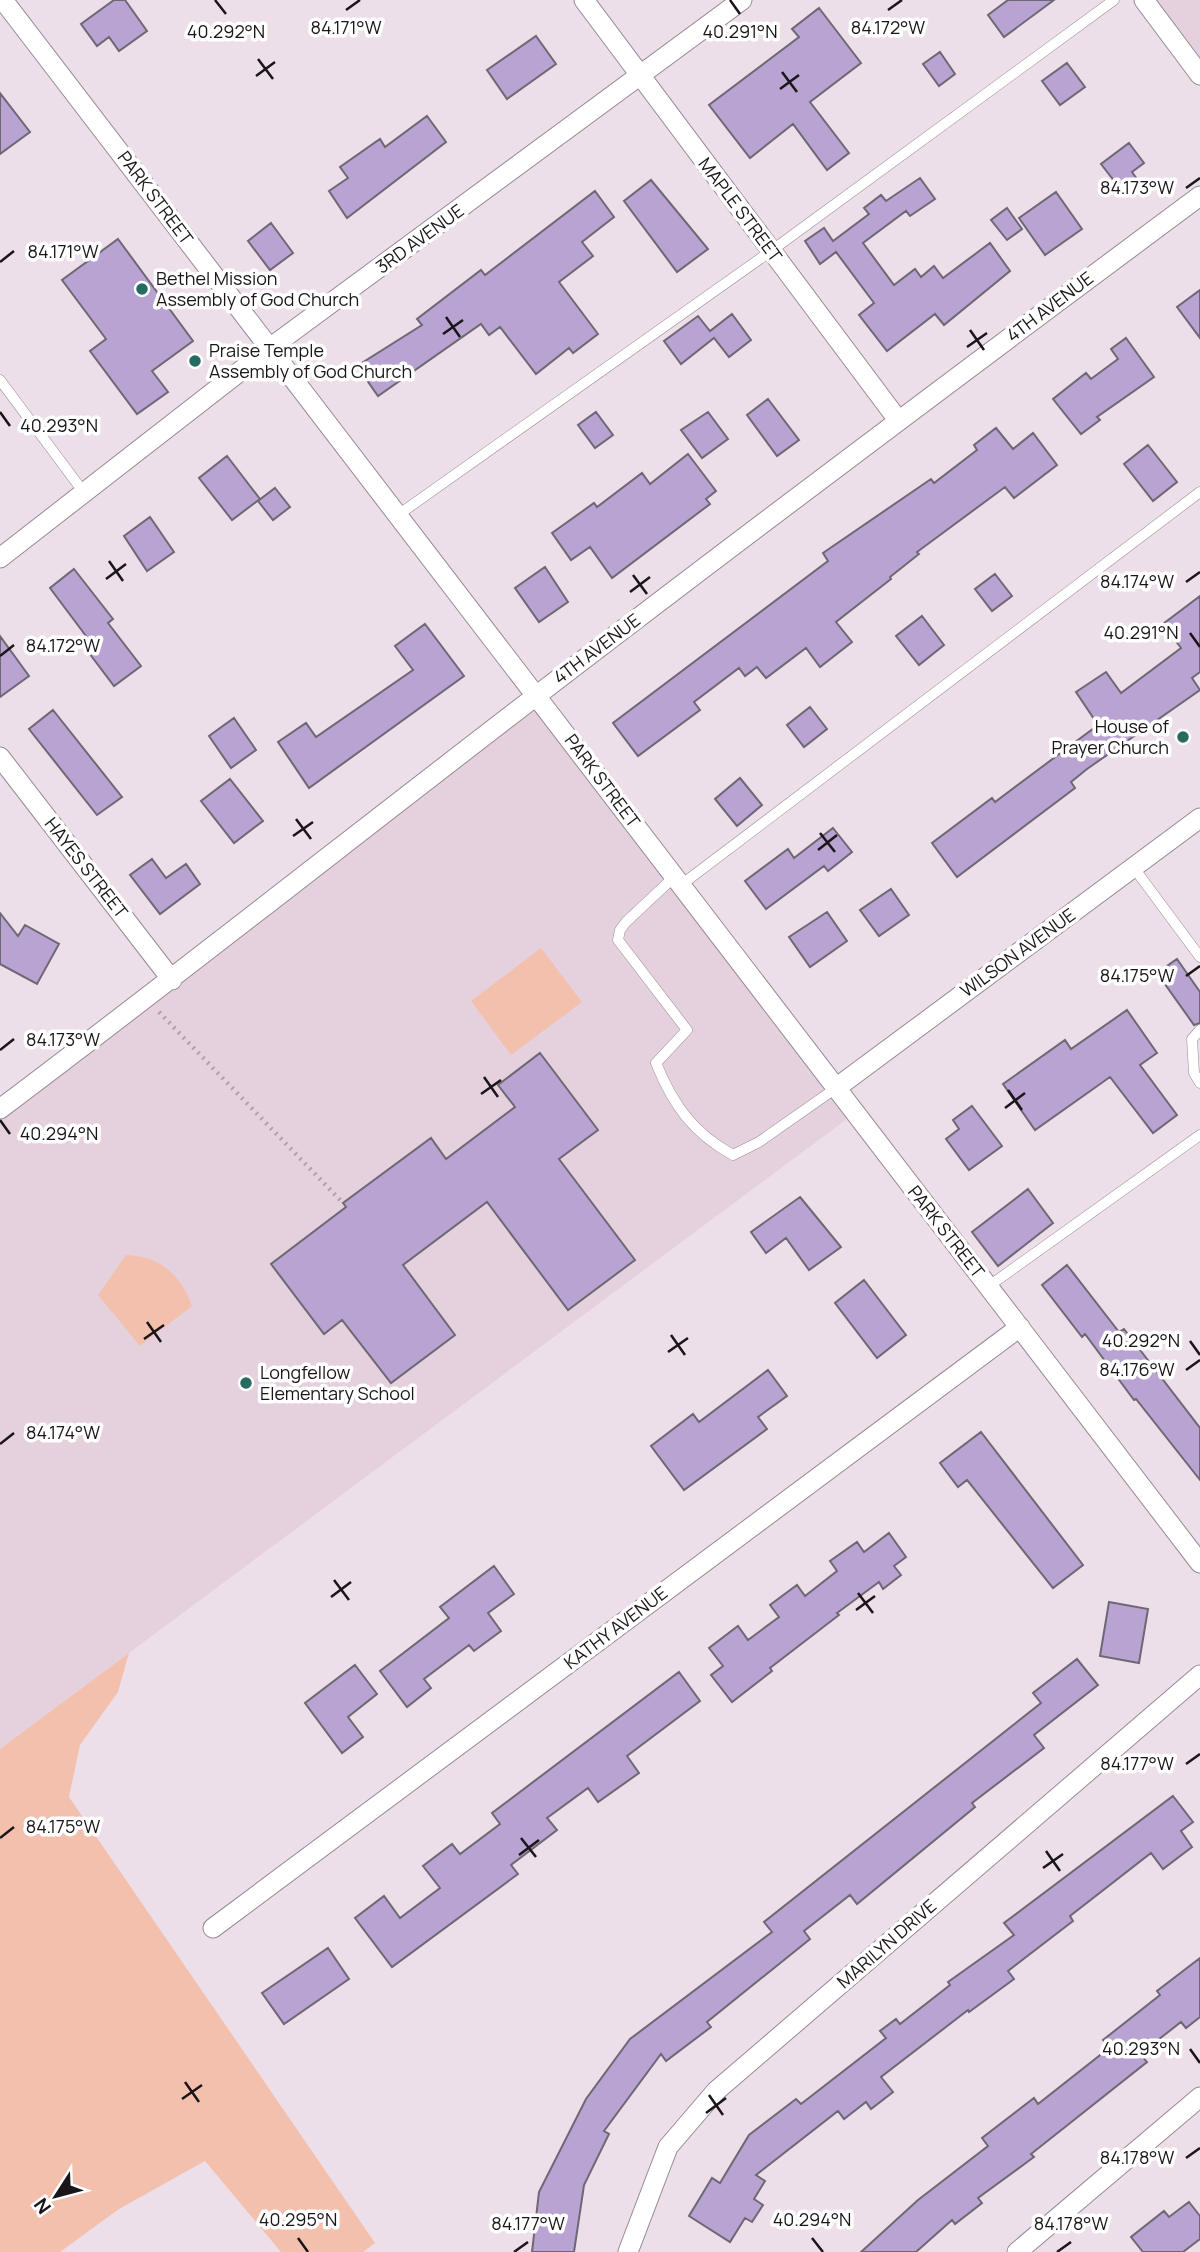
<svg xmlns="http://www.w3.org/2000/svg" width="1200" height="2252" font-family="Manrope,sans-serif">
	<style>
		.built { fill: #e5d1de }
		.green { fill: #f3c0ad }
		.building { fill: #b9a3d2; stroke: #6d6874; stroke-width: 2 }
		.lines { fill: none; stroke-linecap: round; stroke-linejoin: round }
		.service-casing { stroke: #978a93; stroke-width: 11 }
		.minor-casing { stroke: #978a93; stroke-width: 21 }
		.path { stroke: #ada2aa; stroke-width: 4.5; stroke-dasharray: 2 5; stroke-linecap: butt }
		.service { stroke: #fff; stroke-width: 10 }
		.minor { stroke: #fff; stroke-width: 19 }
		.ticks { fill: none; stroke: #1a1518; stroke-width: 2.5 }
		.poi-dot { fill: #256b5f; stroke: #fff; stroke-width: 2.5 }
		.labels { text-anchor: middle; stroke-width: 7; stroke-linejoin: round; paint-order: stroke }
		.street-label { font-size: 18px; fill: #1a1518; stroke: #fff }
		.poi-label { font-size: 18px; fill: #1a1518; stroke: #fff; text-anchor: start }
		.ticks-label { font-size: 18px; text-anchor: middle; fill: #1a1518; stroke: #fff; stroke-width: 7; stroke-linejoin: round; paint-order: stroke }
	</style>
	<rect width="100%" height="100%" fill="#eddfe9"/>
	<!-- built -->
	<path class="built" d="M 1144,0 L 1200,0 L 1200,75 Z
		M 536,696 L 855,1113 L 0,1749 L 0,1106 Z"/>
	<!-- green -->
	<path class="green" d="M 541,948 L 582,1002 L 511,1055 L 471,1001 Z
		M 126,1255 C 160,1256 181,1275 192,1306 L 140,1346 L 98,1295 Z
		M 129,1653 L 118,1692 L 80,1745 L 69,1797 L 375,2243 L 363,2252 L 281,2252 L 205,2161 L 119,2209 L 60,2252 L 0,2252 L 0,1749 Z"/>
	<!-- building -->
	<path class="building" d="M 114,0 L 125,0 L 147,31 L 119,51 L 109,37 L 97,46 L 81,24 Z
		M 1008,0 L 1054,0 L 1004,37 L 988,15 Z
		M 819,8 L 861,63 L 810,102 L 849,153 L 827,170 L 793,124 L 750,158 L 709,105 L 799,37 L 792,29 Z
		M 536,36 L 556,64 L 507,99 L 487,70 Z
		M 940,52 L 955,74 L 939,86 L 923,64 Z
		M 1067,63 L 1085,87 L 1060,105 L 1042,81 Z
		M 0,93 L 30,132 L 0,154 Z
		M 427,116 L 446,142 L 347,218 L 329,191 L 348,178 L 340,167 L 380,139 L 385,147 Z
		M 1129,143 L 1144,163 L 1132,172 L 1137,179 L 1122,191 L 1101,164 Z
		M 920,178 L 935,199 L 910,216 L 906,211 L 863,243 L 894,285 L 915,269 L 921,277 L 934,266 L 943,278 L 990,243 L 1010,271 L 944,325 L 935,314 L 887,351 L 859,315 L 874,303 L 836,252 L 820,264 L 805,241 L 824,228 L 833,241 L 869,214 L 864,208 L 881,195 L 886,201 Z
		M 651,180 L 708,249 L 677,272 L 624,201 Z
		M 595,191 L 614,217 L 582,242 L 593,256 L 559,282 L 598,334 L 573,353 L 569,348 L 536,374 L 500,327 L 489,335 L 481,324 L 378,396 L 357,366 L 422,325 L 417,319 L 481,270 L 485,275 Z
		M 1056,192 L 1082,229 L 1045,255 L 1019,218 Z
		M 1007,208 L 1022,229 L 1007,240 L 991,220 Z
		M 271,223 L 293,253 L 270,270 L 248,241 Z
		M 118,239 L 193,341 L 152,371 L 168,392 L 137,414 L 90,351 L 106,339 L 62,280 Z
		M 1200,290 L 1200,338 L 1177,307 Z
		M 732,314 L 751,340 L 729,357 L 714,338 L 681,364 L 664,341 L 698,316 L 710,331 Z
		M 1126,338 L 1154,377 L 1097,417 L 1100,420 L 1081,434 L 1053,399 L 1086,373 L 1091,379 L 1118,359 L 1111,349 Z
		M 768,399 L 799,440 L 777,456 L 747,415 Z
		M 596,412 L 613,435 L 595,448 L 578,425 Z
		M 708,412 L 728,439 L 702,458 L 681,430 Z
		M 996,428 L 1013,449 L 1033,433 L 1057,465 L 1014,498 L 1005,487 L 917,552 L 919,554 L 890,577 L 891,579 L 836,622 L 852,642 L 820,667 L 806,648 L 766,678 L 757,667 L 745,676 L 739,668 L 694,702 L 700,710 L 638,756 L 613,723 L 828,561 L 823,553 L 931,479 L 934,483 L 977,450 L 974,445 Z
		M 1148,445 L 1177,482 L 1153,501 L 1124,464 Z
		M 688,454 L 716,491 L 706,499 L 710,504 L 612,578 L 590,547 L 571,560 L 552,533 L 594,503 L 597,507 L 642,473 L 650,484 Z
		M 227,456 L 260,499 L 232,520 L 199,478 Z
		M 275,488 L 290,507 L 273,520 L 258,501 Z
		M 150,517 L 174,552 L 147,571 L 124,536 Z
		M 545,567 L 568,602 L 539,622 L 515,588 Z
		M 74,569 L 113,619 L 108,623 L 141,666 L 114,686 L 89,653 L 95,648 L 50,588 Z
		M 995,574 L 1012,596 L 992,611 L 975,589 Z
		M 1200,596 L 1200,672 L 1192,678 L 1200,690 L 1087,769 L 1071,782 L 1075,788 L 957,877 L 932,843 L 992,798 L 995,802 L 1098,725 L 1076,692 L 1106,672 L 1121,693 L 1181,648 L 1163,624 Z
		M 922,616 L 944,645 L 919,665 L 896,636 Z
		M 425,624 L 464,676 L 309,788 L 278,742 L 306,723 L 316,737 L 413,670 L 395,646 Z
		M 0,636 L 29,676 L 0,697 Z
		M 810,707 L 827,729 L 804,747 L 787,725 Z
		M 53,710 L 122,797 L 97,815 L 29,729 Z
		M 234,718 L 256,750 L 231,768 L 209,736 Z
		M 740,778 L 762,805 L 737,826 L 715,799 Z
		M 230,779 L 263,821 L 234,843 L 201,801 Z
		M 833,828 L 852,852 L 828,871 L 824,866 L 766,909 L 745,881 L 788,849 L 794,858 Z
		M 152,859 L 166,878 L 186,864 L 200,884 L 160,914 L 130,875 Z
		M 891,889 L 909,915 L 879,936 L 860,910 Z
		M 827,912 L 847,941 L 810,967 L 789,937 Z
		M 0,913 L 18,936 L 25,925 L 59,944 L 37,984 L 0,964 Z
		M 1177,959 L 1200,992 L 1200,1023 L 1194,1025 L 1157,973 Z
		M 1127,1010 L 1157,1053 L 1140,1065 L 1177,1115 L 1153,1133 L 1110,1077 L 1035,1130 L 1003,1084 L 1065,1040 L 1071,1049 Z
		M 540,1053 L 598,1130 L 559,1159 L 635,1260 L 568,1310 L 487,1202 L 403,1265 L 455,1335 L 391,1383 L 342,1320 L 324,1334 L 271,1264 L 346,1207 L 343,1203 L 431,1138 L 446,1159 L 515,1107 L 498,1085 Z
		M 972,1106 L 1002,1146 L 969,1170 L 946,1139 L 959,1129 L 953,1120 Z
		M 1028,1189 L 1053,1223 L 998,1266 L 972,1232 Z
		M 800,1197 L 841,1247 L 809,1270 L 786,1238 L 766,1253 L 751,1232 Z
		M 1067,1265 L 1119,1332 L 1124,1329 L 1200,1428 L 1200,1480 L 1136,1399 L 1134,1400 L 1085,1334 L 1082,1337 L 1042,1285 Z
		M 864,1280 L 906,1335 L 877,1358 L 835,1303 Z
		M 768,1370 L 787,1396 L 758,1417 L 767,1429 L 684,1490 L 651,1446 L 693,1414 L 699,1422 Z
		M 981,1432 L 1083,1565 L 1053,1588 L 967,1480 L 958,1487 L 940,1463 Z
		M 889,1533 L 906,1557 L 894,1566 L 901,1575 L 883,1589 L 879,1582 L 837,1613 L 839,1615 L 770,1668 L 772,1671 L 732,1702 L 711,1675 L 723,1666 L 709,1648 L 738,1626 L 748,1640 L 779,1617 L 770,1605 L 797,1585 L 805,1596 L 837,1571 L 830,1561 L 857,1542 L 864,1552 Z
		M 494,1566 L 514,1594 L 488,1613 L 501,1631 L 474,1651 L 469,1645 L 424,1679 L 431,1688 L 407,1707 L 380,1671 L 449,1618 L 440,1607 Z
		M 1109,1602 L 1148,1609 L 1139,1663 L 1100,1656 Z
		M 1077,1659 L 1098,1685 L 1034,1735 L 1044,1748 L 972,1803 L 975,1807 L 857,1904 L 850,1895 L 804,1931 L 810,1939 L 707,2022 L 711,2027 L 666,2061 L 661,2054 L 604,2131 L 609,2134 L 584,2185 L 574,2252 L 532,2252 L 539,2192 L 586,2099 L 630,2039 L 772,1932 L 764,1922 L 1041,1703 L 1033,1693 Z
		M 355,1665 L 377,1694 L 348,1717 L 363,1737 L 342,1753 L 305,1703 Z
		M 679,1672 L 700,1701 L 627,1756 L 639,1773 L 598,1802 L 588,1788 L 547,1818 L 557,1830 L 511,1865 L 518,1874 L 392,1967 L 355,1918 L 384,1896 L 400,1918 L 440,1888 L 423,1866 L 452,1844 L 460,1854 L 500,1824 L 492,1813 Z
		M 1173,1796 L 1193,1822 L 1181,1831 L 1192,1847 L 1163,1869 L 1151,1853 L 1070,1916 L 1073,1921 L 1008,1971 L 1014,1979 L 969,2012 L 968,2010 L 881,2077 L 893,2092 L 871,2109 L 866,2102 L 844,2119 L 838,2111 L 756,2175 L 765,2181 L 754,2199 L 763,2205 L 752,2222 L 745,2218 L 730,2242 L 689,2216 L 712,2178 L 720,2183 L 749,2135 L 796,2099 L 801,2104 L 886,2038 L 880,2031 L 896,2019 L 900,2024 L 950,1985 L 948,1982 L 1014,1935 L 1004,1923 Z
		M 328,1948 L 349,1979 L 284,2024 L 262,1993 Z
		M 1200,1958 L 1200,2017 L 1186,2028 L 1181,2022 L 1140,2054 L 1147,2062 L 1031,2154 L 1034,2157 L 978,2198 L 982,2203 L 955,2224 L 952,2220 L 916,2252 L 861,2252 L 918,2200 L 988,2146 L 982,2138 L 1034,2098 L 1038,2104 L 1109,2048 L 1103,2040 L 1160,1995 L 1157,1991 Z
		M 1189,2202 L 1200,2216 L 1200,2239 L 1183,2252 L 1143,2252 L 1131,2237 L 1164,2211 L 1169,2217 Z"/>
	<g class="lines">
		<defs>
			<path id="service" d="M 0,380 L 85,494
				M 398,515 L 771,251 L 1114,0
				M 1134,868 L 1200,957
				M 674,877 L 626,922 L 620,930 L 618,940 L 687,1030 L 656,1063 C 673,1105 693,1133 733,1155 L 759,1142 L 836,1088
				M 681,885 L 1200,492
				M 1200,1030 L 1192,1039 L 1194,1073 L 1200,1083
				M 989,1286 L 1200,1135"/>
			<path id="minor" d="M 3,0 L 1200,1563
				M 584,0 L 898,420
				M 1144,0 L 1200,75
				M 0,558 L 270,348 L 742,0
				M 0,757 L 172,980
				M 836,1088 L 1200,818
				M 0,1109 C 182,972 360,831 540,693 C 759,525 979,360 1200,196
				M 213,1928 L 1020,1327
				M 628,2252 L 668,2147 L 716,2091 L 1200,1675
				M 1017,2252 L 1200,2097"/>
		</defs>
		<!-- service casing -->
		<use href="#service" class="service-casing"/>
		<!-- minor casing -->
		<use href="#minor" class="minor-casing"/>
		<!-- path -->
		<path class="path" d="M 159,1012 L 343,1203"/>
		<!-- service -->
		<use href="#service" class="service"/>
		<!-- minor -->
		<use href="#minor" class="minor"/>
	</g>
	<!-- ticks -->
	<path class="ticks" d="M 215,0 L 226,14M 730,0 L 740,14M 346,10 L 360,0M 888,10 L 902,0M 258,59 L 273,79M 782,72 L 797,92M 256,76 L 275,62M 780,89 L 799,75M 1186,188 L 1200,178M 0,262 L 14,251M 446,317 L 460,337M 970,330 L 984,350M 443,334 L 463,320M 967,347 L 987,333M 0,412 L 10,426M 109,561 L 123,581M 633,575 L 647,594M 106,579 L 126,564M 1186,582 L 1200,572M 630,592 L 650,577M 1190,633 L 1200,647M 0,656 L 14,645M 296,819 L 311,839M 820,833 L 835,852M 293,836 L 313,822M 818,850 L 837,835M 1186,976 L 1200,966M 0,1050 L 14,1039M 484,1077 L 498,1097M 1008,1090 L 1022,1110M 481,1094 L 501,1080M 1005,1108 L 1025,1093M 0,1120 L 10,1134M 147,1322 L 161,1342M 671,1335 L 685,1355M 144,1339 L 164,1325M 1190,1341 L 1200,1355M 668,1352 L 688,1338M 1186,1370 L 1200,1360M 0,1444 L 14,1433M 334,1580 L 349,1600M 858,1593 L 873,1613M 331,1597 L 351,1582M 856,1610 L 875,1596M 1186,1764 L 1200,1754M 0,1838 L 14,1827M 521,1838 L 536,1857M 1046,1851 L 1060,1871M 519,1855 L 539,1840M 1043,1868 L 1063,1854M 1190,2049 L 1200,2063M 185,2082 L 199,2102M 709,2095 L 723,2115M 182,2099 L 202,2085M 706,2113 L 726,2098M 1186,2158 L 1200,2148M 298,2238 L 308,2252M 812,2238 L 823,2252M 514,2252 L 528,2242M 1057,2252 L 1071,2242"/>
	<!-- markers -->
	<g class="poi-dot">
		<circle cx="142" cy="289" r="7"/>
		<circle cx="195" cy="361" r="7"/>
		<circle cx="1183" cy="737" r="7"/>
		<circle cx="246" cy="1383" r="7"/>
	</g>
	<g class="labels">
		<!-- street labels -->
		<g class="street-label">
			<text transform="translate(155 198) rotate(53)" y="6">PARK STREET</text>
			<text transform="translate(740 210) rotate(53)" y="6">MAPLE STREET</text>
			<text transform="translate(420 239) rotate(-36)" y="6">3RD AVENUE</text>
			<text transform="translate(1050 307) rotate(-37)" y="6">4TH AVENUE</text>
			<text transform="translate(597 649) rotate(-37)" y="6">4TH AVENUE</text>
			<text transform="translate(602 781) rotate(53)" y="6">PARK STREET</text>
			<text transform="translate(86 868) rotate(52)" y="6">HAYES STREET</text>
			<text transform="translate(1018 953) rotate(-36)" y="6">WILSON AVENUE</text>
			<text transform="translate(946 1232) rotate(52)" y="6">PARK STREET</text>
			<text transform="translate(616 1628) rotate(-37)" y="6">KATHY AVENUE</text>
			<text transform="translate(887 1944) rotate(-41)" y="6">MARILYN DRIVE</text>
		</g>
		<!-- poi labels -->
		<g class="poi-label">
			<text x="156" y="285">Bethel Mission<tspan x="156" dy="21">Assembly of God Church</tspan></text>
			<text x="209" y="357">Praise Temple<tspan x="209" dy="21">Assembly of God Church</tspan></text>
			<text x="1169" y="733" text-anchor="end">House of<tspan x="1169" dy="21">Prayer Church</tspan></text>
			<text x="260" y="1379">Longfellow<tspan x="260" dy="21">Elementary School</tspan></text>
		</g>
	</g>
	<g class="ticks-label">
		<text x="346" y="34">84.171°W</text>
		<text x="888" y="34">84.172°W</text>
		<text x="226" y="38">40.292°N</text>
		<text x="740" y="38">40.291°N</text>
		<text x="1137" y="194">84.173°W</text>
		<text x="63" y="258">84.171°W</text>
		<text x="59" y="432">40.293°N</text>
		<text x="1137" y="588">84.174°W</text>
		<text x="1141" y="639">40.291°N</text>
		<text x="63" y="652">84.172°W</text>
		<text x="1137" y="982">84.175°W</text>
		<text x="63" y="1046">84.173°W</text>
		<text x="59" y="1140">40.294°N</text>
		<text x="1141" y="1347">40.292°N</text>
		<text x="1137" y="1376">84.176°W</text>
		<text x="63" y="1439">84.174°W</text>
		<text x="1137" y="1770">84.177°W</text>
		<text x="63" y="1833">84.175°W</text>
		<text x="1141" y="2055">40.293°N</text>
		<text x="1137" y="2164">84.178°W</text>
		<text x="298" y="2226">40.295°N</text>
		<text x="812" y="2226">40.294°N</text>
		<text x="528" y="2230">84.177°W</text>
		<text x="1071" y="2230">84.178°W</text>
	</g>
	<!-- north arrow -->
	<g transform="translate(56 2196) rotate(234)" stroke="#ffffff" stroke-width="5" paint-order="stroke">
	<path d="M0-5L12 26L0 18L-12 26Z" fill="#1a1518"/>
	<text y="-10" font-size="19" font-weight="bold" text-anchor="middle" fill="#1a1518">N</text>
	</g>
</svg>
